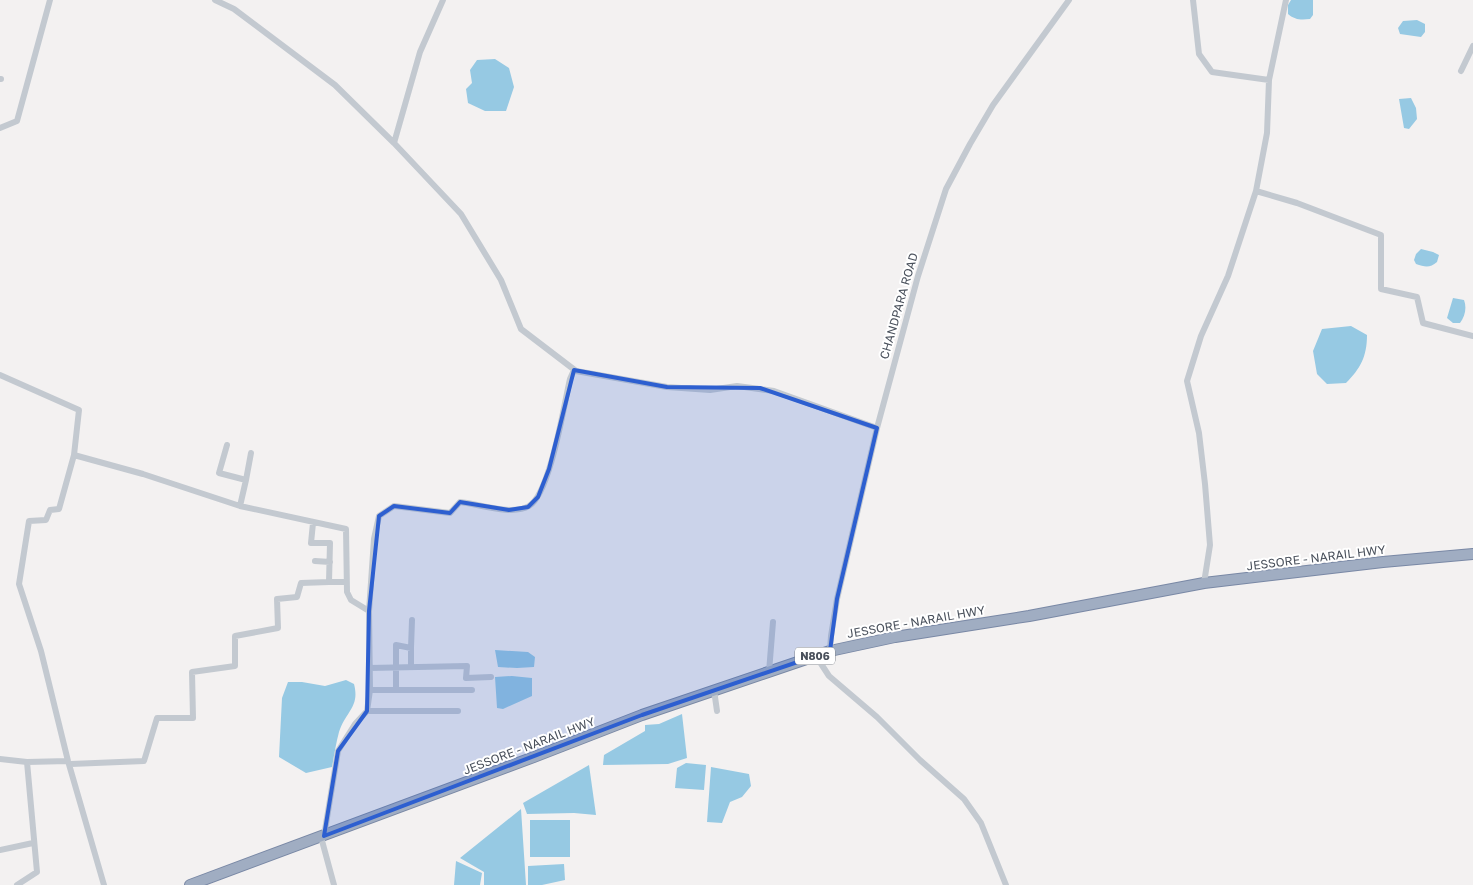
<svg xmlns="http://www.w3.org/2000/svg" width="1473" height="885" font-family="'Golos Text',sans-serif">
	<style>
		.water { fill: #96c9e3 }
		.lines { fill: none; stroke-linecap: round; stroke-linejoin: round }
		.trunk-casing { stroke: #7988a5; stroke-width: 12 }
		.minor { stroke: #c3c9d0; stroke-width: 6 }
		.trunk { stroke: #a0adc2; stroke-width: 10 }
		.marked { fill: #2d5fd0; fill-opacity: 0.2; stroke: #2d5fd0; stroke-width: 4; stroke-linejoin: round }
		.labels { text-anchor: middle; stroke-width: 4; stroke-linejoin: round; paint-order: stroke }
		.shield { fill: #fff; stroke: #80858d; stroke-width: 1 }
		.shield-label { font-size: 11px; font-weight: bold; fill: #4a515c }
		.street-label { font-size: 12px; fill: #4a515c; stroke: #fff }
	</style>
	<rect width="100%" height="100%" fill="#f3f1f1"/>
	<!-- water -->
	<path class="water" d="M 1291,0 L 1313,0 L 1313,15 L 1310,19 C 1301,20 1295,20 1288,14 L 1288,5 Z
		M 1417,20 L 1425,24 L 1425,32 L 1421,37 L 1400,34 L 1398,28 L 1403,21 Z
		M 495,59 L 509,68 L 514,87 L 506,111 L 485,111 L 468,103 L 466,89 L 472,83 L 470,70 L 477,60 Z
		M 1411,98 L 1416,108 L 1417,119 L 1409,129 L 1404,128 L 1399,99 Z
		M 1421,249 L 1433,252 L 1439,255 L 1437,262 C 1430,268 1425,267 1416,264 L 1414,260 L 1416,254 Z
		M 1453,298 L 1464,300 C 1467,308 1465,316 1460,323 L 1453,323 L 1447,318 Z
		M 1351,326 L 1367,335 C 1367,357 1360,369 1346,383 L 1327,384 L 1317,374 L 1313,351 L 1322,329 Z
		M 495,650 L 528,652 L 535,657 L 534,667 L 517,668 L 498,667 Z
		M 512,676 L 532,678 L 532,696 L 503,709 L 497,708 L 495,677 Z
		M 346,680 L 354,684 C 360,707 346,711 339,732 C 336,743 334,756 332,767 L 306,773 L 279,757 L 282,698 L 288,682 L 302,682 L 325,686 Z
		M 682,714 L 687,758 L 668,764 L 603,765 L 604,755 L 645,731 L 645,725 L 659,724 Z
		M 686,763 L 706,765 L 704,790 L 675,788 L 677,768 Z
		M 589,765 L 596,815 L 574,813 L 527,814 L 523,803 Z
		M 711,767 L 749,774 L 751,786 L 742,797 L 730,802 L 722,823 L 707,822 Z
		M 521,809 L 526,885 L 484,885 L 484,872 L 460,858 Z
		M 530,820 L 570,820 L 570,857 L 530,857 Z
		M 456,861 L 482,873 L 480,885 L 454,885 Z
		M 564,864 L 565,880 L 542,885 L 528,885 L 528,866 Z"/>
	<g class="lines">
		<defs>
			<path id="trunk" d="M 190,885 L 534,757 L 642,715 L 830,651 L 895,637 L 1029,616 L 1204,583 L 1383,562 L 1473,554"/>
		</defs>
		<!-- trunk casing -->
		<use href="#trunk" class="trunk-casing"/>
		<!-- minor -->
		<path class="minor" d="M 215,0 L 234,9 L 335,85 L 394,143 L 461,214 L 501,280 L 521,329 L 576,371 L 667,387 L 710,390 L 737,386 L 774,391 L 877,428
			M 1193,0 L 1199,54 L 1212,72 L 1269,80 L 1267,133 L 1256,191 L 1228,276 L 1201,336 L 1187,381 L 1199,433 L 1205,484 L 1210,545 L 1204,583
			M 1461,71 L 1473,46
			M 0,79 L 1,79
			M 1269,80 L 1286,0
			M 0,128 L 17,121 L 50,0
			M 394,143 L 420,52 L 443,0
			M 1256,191 L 1297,203 L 1381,235 L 1381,289 L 1417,297 L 1423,323 L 1473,336
			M 0,375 L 79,410 L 74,455 L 143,474 L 240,506 L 346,529 L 347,592 L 351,600 L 369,611 L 370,690 L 367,711 L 355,724 L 338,751 L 324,836
			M 227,445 L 219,473 L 246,480 L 240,506
			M 74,455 L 59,509 L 50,510 L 46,520 L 29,521 L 19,584 L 41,651 L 68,761 L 104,885
			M 246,480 L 251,453
			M 313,523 L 311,543 L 330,543 L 329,582 L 346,582
			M 315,561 L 330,562
			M 369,611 L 374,539 L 379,516 L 394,506 L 450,513 L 460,502 C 479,504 512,516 529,506 C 550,494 564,405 570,379 L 574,370
			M 411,648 L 411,667
			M 830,651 L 831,636 L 837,599 L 877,428 L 918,276 L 946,189 L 970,144 L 993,105 L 1069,0
			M 816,656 L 829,676 L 877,717 L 920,760 L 964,799 L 981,823 L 1006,885
			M 369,668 L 467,666 L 466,678 L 491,677
			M 769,672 L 773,622
			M 370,690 L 472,690
			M 396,690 L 396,645 L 411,648 L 412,620
			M 714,690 L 717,711
			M 367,711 L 458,711
			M 0,759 L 27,762 L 37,872 L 17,885
			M 27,762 L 68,761
			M 71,764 L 144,761 L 157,718 L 193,718 L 192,672 L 235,666 L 235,636 L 278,628 L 277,599 L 297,597 L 301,583 L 329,582
			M 321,837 L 334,885
			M 0,850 L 33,843"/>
		<!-- trunk -->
		<use href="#trunk" class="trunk"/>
	</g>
	<!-- marked area -->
	<path class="marked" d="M 574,370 L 667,387 L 760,388 L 877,428 L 837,599 L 830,651 L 642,715 L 324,836 L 338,751 L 367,711 L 369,611 L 379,516 L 394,506 L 450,513 L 460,502 L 509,510 L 528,507 L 538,497 L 549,469 Z"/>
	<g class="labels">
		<!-- shield labels -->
		<rect class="shield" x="795" y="647.5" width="40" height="17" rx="4"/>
		<g class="shield-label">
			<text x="815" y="660">N806</text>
		</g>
		<!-- street labels -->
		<g class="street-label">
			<text transform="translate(899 306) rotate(-74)" y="4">CHANDPARA ROAD</text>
			<text transform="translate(1316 558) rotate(-7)" y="4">JESSORE - NARAIL HWY</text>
			<text transform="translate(916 622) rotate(-10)" y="4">JESSORE - NARAIL HWY</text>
			<text transform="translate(529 746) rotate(-21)" y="4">JESSORE - NARAIL HWY</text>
		</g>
	</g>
</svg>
